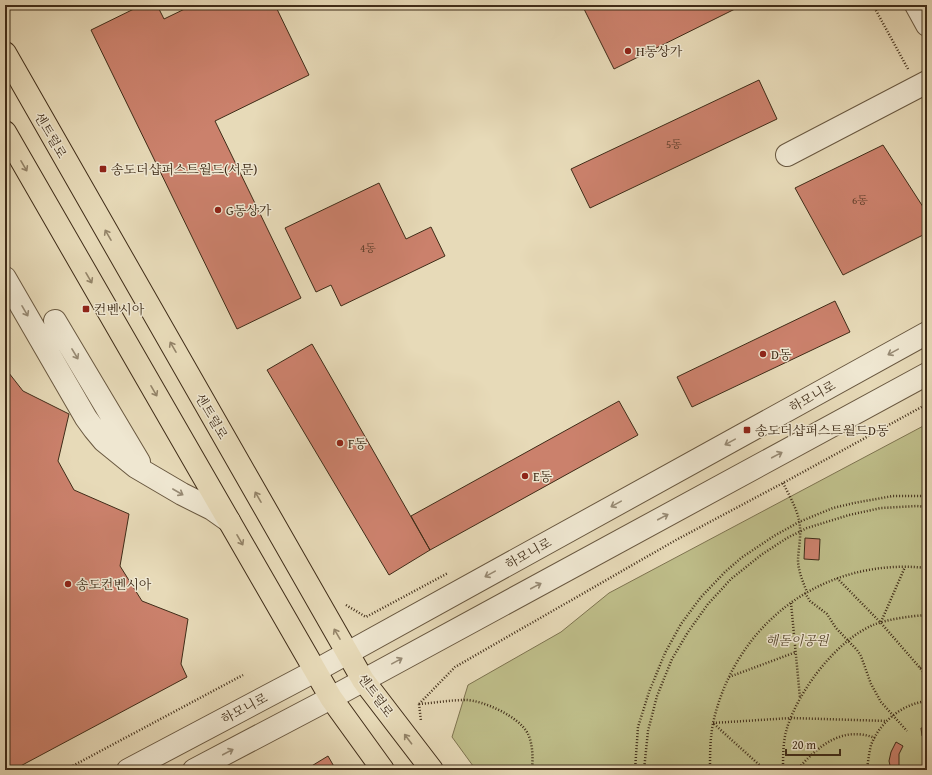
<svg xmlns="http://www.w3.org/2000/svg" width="932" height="775" font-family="'Gentium Book Plus','Noto Serif KR',serif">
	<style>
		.green { fill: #bebd89; stroke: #7e7450 }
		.building { fill: #cb816c; stroke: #3f2c18 }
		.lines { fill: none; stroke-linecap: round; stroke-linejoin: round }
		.minor-casing { stroke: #695840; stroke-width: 24 }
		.major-casing { stroke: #3f2c18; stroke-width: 24 }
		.path { stroke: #3f2c18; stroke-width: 2.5; stroke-dasharray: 1 2; stroke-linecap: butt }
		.minor { stroke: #efe7d1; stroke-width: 22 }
		.major { stroke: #e7dab8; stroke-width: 22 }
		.oneway { stroke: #938368 }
		.oneway2 { stroke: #978a74 }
		.poi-dot { fill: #8f2418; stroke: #efe7d1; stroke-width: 1.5 }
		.labels { text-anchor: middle; stroke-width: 3; stroke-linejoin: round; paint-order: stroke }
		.number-label { font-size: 11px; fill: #62412d }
		.poi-label { font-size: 13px; fill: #3f2c18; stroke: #efe7d1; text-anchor: start }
		.street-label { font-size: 13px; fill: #3f2c18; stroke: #efe7d1 }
		.park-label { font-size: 13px; font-style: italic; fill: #58492f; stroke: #efe7d1 }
	</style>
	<rect width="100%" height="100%" fill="#e7dab8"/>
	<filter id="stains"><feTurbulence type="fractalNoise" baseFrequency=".005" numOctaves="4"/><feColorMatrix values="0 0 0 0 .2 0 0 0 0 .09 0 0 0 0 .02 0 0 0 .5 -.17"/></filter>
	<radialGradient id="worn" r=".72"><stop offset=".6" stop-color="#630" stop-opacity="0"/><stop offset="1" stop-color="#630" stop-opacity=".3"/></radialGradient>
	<!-- green -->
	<path class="green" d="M 927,424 L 927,770 L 476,770 L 452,737 L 468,685 L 561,632 L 609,593 Z"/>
	<!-- building -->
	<path class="building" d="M 142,5 L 157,5 L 164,19 L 193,5 L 275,5 L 309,75 L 215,121 L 301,298 L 237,329 L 91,30 Z
		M 582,5 L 743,5 L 614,69 Z
		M 759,80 L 777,119 L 590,208 L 571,169 Z
		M 883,145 L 927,213 L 927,233 L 843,275 L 795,188 Z
		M 379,183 L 406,239 L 431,227 L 445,256 L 341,306 L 331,285 L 316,292 L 285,228 Z
		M 835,301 L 850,332 L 692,407 L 677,377 Z
		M 312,344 L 430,550 L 389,575 L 267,370 Z
		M 5,368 L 23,391 L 69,414 L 58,461 L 74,490 L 129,514 L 120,566 L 142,601 L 188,619 L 181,664 L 187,677 L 13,770 L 5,770 Z
		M 619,401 L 638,435 L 430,550 L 411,516 Z
		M 805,538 L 820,539 L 819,560 L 804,559 Z
		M 921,728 L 927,728 L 927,737 L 922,736 Z
		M 896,742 L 903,746 L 899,754 L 899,768 L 900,770 L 891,770 L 889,761 L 891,752 Z
		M 328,756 L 336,770 L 305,770 Z"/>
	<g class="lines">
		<defs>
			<path id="minor" d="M 916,5 L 927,25
				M 787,155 L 927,82
				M 5,278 L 86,418 L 94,429 L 104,441 L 136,467 L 182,494 L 212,509 L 229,521
				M 55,321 L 139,462
				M 128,770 L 315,671 L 927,333
				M 194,770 L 331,698 L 927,374"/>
			<path id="major" d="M 5,53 L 363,680 L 432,770
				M 5,132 L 331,698 L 383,770"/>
		</defs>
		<!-- minor casing -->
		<use href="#minor" class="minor-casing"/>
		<!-- major casing -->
		<use href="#major" class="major-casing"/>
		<!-- path -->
		<path class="path" d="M 873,5 L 908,69
			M 783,483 C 790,497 799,512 800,527 C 801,539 798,551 798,562 C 799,573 803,582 807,592
			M 837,578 L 881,623 L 927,676
			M 805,593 L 810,601 L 827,614 L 836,628 L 857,650 L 861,656 L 871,684 L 881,702 L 907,731
			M 791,603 L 800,698
			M 346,605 L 366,617 L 448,573
			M 881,622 L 905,567
			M 920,668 L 927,663
			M 729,677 L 796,652
			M 419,704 L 455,667 L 676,540 L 783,483 L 927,404
			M 419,704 C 434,703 450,700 465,700 C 483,700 520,717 528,734 C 533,745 533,758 532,770
			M 419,704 L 421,721
			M 713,723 L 791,718 L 887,721
			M 714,724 L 765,770
			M 65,770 L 243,675
			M 635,770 L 638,727 L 649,692 L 665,653 L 681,624 L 701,597 L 725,572 L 741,558 L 774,536 L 799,522 L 833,508 L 854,503 L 893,496 L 927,496
			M 644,770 L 648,731 L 657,696 L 672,659 L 688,632 L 708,604 L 731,579 L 761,555 L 787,538 L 807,528 L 849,515 L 881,508 L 917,506 L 927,507
			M 710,770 C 710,753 710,735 714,719 C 738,620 826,557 927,568
			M 783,770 C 783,756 783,741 787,728 C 799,690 836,641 873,625 C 888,619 911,616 927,615
			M 797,770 C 817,747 842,725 875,738
			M 867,770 C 868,762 869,753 871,745 C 880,722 902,704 927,701"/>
		<!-- minor -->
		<use href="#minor" class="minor"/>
		<!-- major -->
		<use href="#major" class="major"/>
	</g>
	<!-- one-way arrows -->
	<defs><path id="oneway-shaft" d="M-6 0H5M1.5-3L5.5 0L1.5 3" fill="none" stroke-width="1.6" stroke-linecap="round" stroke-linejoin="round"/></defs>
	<g class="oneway">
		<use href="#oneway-shaft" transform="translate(24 166) rotate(60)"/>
		<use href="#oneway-shaft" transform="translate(108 235) rotate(-120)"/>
		<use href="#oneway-shaft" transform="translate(89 278) rotate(60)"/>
		<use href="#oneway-shaft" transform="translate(173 347) rotate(-120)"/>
		<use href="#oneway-shaft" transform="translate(154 391) rotate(60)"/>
		<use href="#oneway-shaft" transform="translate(258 497) rotate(-120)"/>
		<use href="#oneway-shaft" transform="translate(240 540) rotate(60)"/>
		<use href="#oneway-shaft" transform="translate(337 634) rotate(-120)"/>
		<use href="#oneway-shaft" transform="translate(408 739) rotate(-127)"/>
	</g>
	<g class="oneway2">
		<use href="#oneway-shaft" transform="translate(25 311) rotate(60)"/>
		<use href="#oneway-shaft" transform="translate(893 352) rotate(151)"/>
		<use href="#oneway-shaft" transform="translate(75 354) rotate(59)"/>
		<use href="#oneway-shaft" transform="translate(730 442) rotate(151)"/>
		<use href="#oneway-shaft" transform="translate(777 455) rotate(-28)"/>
		<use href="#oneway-shaft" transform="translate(178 492) rotate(30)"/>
		<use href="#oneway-shaft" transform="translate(616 504) rotate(151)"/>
		<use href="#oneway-shaft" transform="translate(663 517) rotate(-28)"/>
		<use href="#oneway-shaft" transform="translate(490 574) rotate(151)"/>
		<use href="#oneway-shaft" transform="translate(536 586) rotate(-28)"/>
		<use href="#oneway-shaft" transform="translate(397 661) rotate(-29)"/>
		<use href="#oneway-shaft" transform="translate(228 752) rotate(-28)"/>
	</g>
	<!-- markers -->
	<g class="poi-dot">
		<circle cx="628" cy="51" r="4"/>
		<rect x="99" y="165" width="8" height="8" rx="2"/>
		<circle cx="218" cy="210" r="4"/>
		<rect x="82" y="305" width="8" height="8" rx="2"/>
		<circle cx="763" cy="354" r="4"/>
		<rect x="743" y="426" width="8" height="8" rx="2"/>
		<circle cx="340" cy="443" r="4"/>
		<circle cx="525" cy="476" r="4"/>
		<circle cx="68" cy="584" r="4"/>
	</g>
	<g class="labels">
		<!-- number labels -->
		<g class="number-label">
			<text x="674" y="148">5동</text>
			<text x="860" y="204">6동</text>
			<text x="368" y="252">4동</text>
		</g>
		<!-- poi labels -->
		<g class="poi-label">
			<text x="636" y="56">H동상가</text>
			<text x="111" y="174">송도더샵퍼스트월드(서문)</text>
			<text x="226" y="215">G동상가</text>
			<text x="94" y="314">컨벤시아</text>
			<text x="771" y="359">D동</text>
			<text x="755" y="435">송도더샵퍼스트월드D동</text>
			<text x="348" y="448">F동</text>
			<text x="533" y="481">E동</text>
			<text x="76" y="589">송도컨벤시아</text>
		</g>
		<!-- street labels -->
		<g class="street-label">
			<text transform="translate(51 135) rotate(60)" y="5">센트럴로</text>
			<text transform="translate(812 396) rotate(-29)" y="5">하모니로</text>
			<text transform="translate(212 416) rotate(60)" y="5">센트럴로</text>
			<text transform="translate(528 553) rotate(-29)" y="5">하모니로</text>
			<text transform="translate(376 695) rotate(54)" y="5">센트럴로</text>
			<text transform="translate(244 708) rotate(-28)" y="5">하모니로</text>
		</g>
		<!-- park labels -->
		<g class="park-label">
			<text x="797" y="645">해돋이공원</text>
		</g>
	</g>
	<!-- margin -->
	<rect width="932" height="775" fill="none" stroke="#e7dab8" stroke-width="20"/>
	<rect x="6" y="6" width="920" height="763" fill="none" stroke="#3f2c18" stroke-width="2"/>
	<rect x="10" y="10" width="912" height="755" fill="none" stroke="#3f2c18"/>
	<!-- scale -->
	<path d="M786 749v6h54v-6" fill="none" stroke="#3f2c18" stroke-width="2"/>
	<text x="792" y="749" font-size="12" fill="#3f2c18" stroke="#efe7d1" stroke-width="3" paint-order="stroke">20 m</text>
	<rect width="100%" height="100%" filter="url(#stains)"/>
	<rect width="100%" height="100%" fill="url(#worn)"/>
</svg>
